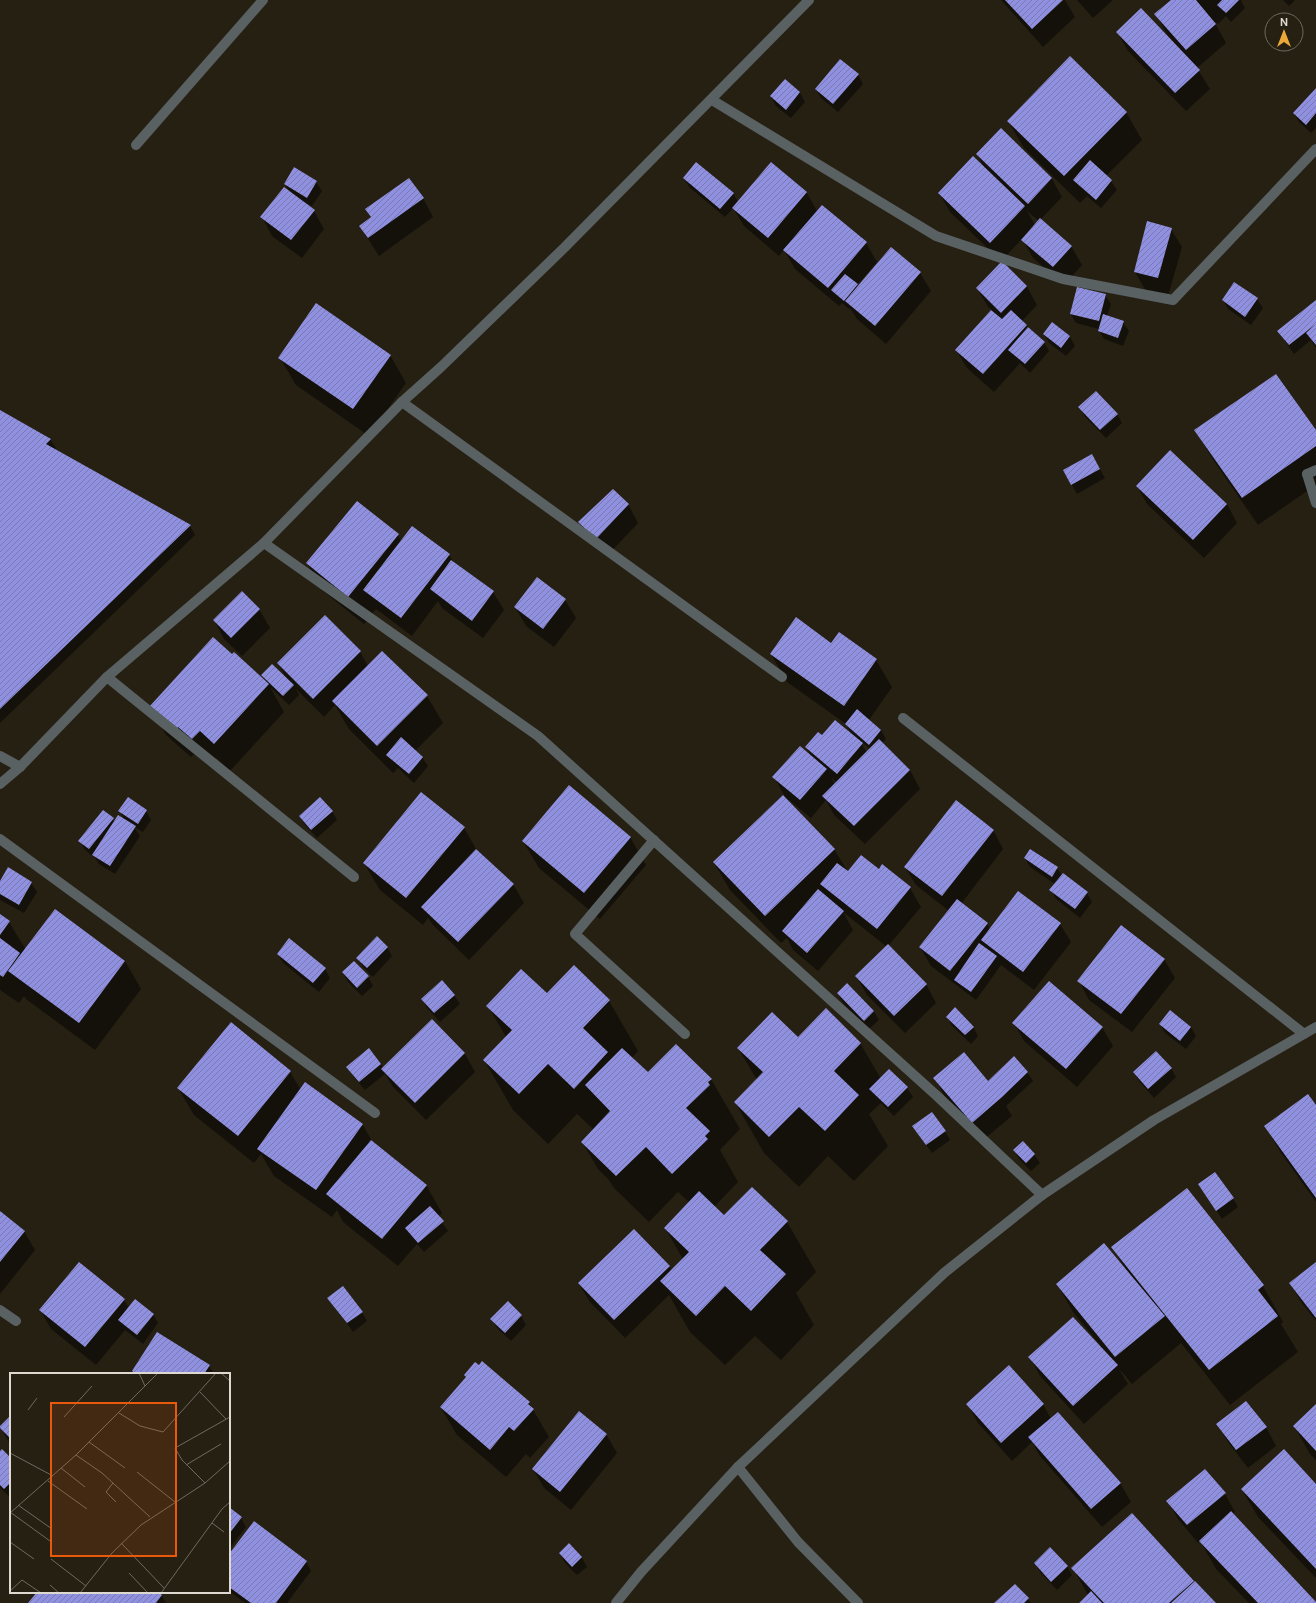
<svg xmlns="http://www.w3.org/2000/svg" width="1316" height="1603" font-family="'DM Sans',sans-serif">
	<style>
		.shadow { fill: #0007; fill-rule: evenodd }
		.building { fill: url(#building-hatch) }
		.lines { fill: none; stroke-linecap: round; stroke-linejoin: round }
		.service { stroke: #596163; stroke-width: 10 }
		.minor { stroke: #596163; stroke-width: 10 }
		.tertiary { stroke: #596163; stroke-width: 10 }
		.inset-road { fill: none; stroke: #6f6a5f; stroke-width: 1 }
		.view { fill: #e8590c; fill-opacity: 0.15; stroke: #e8590c; stroke-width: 2 }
		.inset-edge { fill: none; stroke: #ddd8d0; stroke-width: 2 }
	</style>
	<defs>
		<pattern id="building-hatch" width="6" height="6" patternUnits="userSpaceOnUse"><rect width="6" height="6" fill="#9090e0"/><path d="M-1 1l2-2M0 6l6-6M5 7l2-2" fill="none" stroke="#7978af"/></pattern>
	</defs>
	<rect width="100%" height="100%" fill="#262013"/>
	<!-- shadow -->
	<path class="shadow" d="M 1001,0 L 1065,0 L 1075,17 L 1043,47 Z
		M 1077,0 L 1113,0 L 1093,18 Z
		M 1172,0 L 1242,0 L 1241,1 L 1245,8 L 1231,22 L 1226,16 L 1218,24 L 1214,21 L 1226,43 L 1197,68 L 1210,89 L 1186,111 L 1128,51 L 1117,32 L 1173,43 L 1174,42 L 1166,33 L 1156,14 Z
		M 1283,0 L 1295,0 L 1289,6 Z
		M 858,75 L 863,84 L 838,112 L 821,98 L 816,89 Z
		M 785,80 L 800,93 L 805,102 L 791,118 L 776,106 L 771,97 Z
		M 1316,90 L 1316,128 L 1311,133 L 1299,122 L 1294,114 Z
		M 1126,112 L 1142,140 L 1106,176 L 1111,181 L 1117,190 L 1101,208 L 1087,196 L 1080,203 L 1024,148 L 1008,121 Z
		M 1001,130 L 1052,179 L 1062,197 L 1040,220 L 1071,246 L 1082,265 L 1064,285 L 1033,258 L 1022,239 L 1001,261 L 950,212 L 939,193 L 985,169 L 977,154 ZM 1027,211 L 1039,221 L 1035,225 Z
		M 771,163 L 807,193 L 817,211 L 822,206 L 866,243 L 877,262 L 857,285 L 859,287 L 920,273 L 931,291 L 886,344 L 857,319 L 850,308 L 849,309 L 842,303 L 839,306 L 795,269 L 784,250 L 779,256 L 744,226 L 733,208 L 725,217 L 689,187 L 684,178 L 733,193 L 738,202 Z
		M 294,169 L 316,182 L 322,191 L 312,206 L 301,200 L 301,201 L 314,211 L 324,229 L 302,258 L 272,236 L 262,217 L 290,193 L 285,184 Z
		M 423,198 L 433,217 L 379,256 L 360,226 L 371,218 L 366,209 Z
		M 1171,229 L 1182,247 L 1168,296 L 1146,291 L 1135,272 Z
		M 1002,263 L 1027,287 L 1037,305 L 1022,321 L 1044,342 L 1049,351 L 1030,373 L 1020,363 L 994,392 L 967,368 L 956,350 L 992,310 L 988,307 L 977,288 Z
		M 1234,283 L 1257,299 L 1263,308 L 1251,325 L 1228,309 L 1223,300 Z
		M 1105,295 L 1111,304 L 1107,316 L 1123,322 L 1129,331 L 1123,346 L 1104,339 L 1099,330 L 1099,329 L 1076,323 L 1071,314 Z
		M 1316,301 L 1316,348 L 1311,340 L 1294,354 L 1278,331 Z
		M 1053,323 L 1070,337 L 1075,346 L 1066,356 L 1049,343 L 1044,334 Z
		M 390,355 L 406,383 L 369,436 L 296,385 L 280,358 Z
		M 1080,408 L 1117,414 L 1122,423 L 1106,438 L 1085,417 Z
		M 0,411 L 50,439 L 56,448 L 54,450 L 190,526 L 195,535 L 0,723 Z
		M 1196,431 L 1316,431 L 1316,485 L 1258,525 L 1212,458 Z
		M 1092,455 L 1105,478 L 1077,494 L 1064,471 Z
		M 1137,486 L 1227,504 L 1237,523 L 1204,558 L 1147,504 Z
		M 628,504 L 638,523 L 607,556 L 590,541 L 579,522 Z
		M 398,535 L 401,541 L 449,555 L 454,563 L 493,592 L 504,610 L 483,638 L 442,608 L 438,601 L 412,636 L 376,609 L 364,624 L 323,591 L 307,563 Z
		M 565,600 L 576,618 L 554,647 L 526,626 L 515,607 Z
		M 259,609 L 270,628 L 242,656 L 224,639 L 214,620 Z
		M 360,652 L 368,666 L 427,696 L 443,723 L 415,751 L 422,757 L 428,766 L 414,783 L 398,768 L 393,773 L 349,729 L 335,705 L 324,717 L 296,689 L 299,695 L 289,705 L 270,687 L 284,712 L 230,771 L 216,758 L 209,766 L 194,754 L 191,757 L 166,735 L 150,707 L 267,683 L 263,675 L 286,678 L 278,663 Z
		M 771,654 L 876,660 L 892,687 L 869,720 L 881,730 L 886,739 L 882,743 L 910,770 L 920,789 L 865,844 L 834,815 L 826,800 L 811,818 L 789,800 L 788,801 L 834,849 L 848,872 L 879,870 L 910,888 L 921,907 L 888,946 L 926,984 L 936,1003 L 905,1033 L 867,995 L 856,976 L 887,947 L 843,912 L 853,930 L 818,971 L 793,950 L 787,938 L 781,943 L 730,890 L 714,863 L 784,795 L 774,777 L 812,757 L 806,747 L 822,736 L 853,736 L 846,724 L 787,682 ZM 860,741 L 870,749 L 867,753 ZM 831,777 L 837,783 L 835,785 Z
		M 103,811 L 115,822 L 125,821 L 120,811 L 146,811 L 151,820 L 143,832 L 134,827 L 140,836 L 115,874 L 99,864 L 95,858 L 85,850 L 80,841 Z
		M 332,811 L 337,820 L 317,838 L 305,825 L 300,816 Z
		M 464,828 L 478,852 L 513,884 L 524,903 L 469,960 L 433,925 L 428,918 L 423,925 L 380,890 L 364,863 Z
		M 993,830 L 1003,849 L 961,904 L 987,924 L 990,929 L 1060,924 L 1071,942 L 1034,990 L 1001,965 L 976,1000 L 931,966 L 920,947 L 949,911 L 916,885 L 905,867 Z
		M 630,837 L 646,865 L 600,919 L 539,868 L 523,841 Z
		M 1031,850 L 1057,868 L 1062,876 L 1087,893 L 1092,902 L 1080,918 L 1056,899 L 1051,890 L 1055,884 L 1030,867 L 1025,858 Z
		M 0,883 L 31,883 L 37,892 L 24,913 L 0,900 Z
		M 0,915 L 9,922 L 26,950 L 125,961 L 141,989 L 95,1050 L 26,999 L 24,996 L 19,1003 L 0,990 Z
		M 387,947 L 392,956 L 373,977 L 363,967 L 358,958 Z
		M 278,954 L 325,969 L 330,978 L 319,992 L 283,963 Z
		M 1164,959 L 1175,978 L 1132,1032 L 1089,1000 L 1079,981 Z
		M 343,973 L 368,977 L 373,986 L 362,996 L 348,982 Z
		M 847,985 L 874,1012 L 879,1020 L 869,1029 L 843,1003 L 838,994 Z
		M 454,995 L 460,1004 L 440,1022 L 427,1008 L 422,999 Z
		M 547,995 L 609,1001 L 638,1051 L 632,1058 L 648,1073 L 711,1079 L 740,1129 L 720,1150 L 738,1182 L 714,1207 L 724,1217 L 787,1222 L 816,1272 L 796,1293 L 814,1325 L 781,1360 L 755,1336 L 725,1365 L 690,1332 L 669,1295 L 625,1338 L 590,1302 L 579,1284 L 669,1266 L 672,1271 L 683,1259 L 665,1228 L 689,1202 L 678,1192 L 649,1222 L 614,1188 L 609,1180 L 598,1169 L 582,1142 L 593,1129 L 577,1114 L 548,1144 L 513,1110 L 484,1060 L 506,1037 L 488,1006 Z
		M 947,1017 L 973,1027 L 978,1036 L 971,1044 L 952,1026 Z
		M 432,1021 L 465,1054 L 475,1072 L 426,1120 L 393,1087 L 385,1074 L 365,1090 L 353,1076 L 347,1067 L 381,1064 L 383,1069 Z
		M 1014,1023 L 1102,1027 L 1113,1046 L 1077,1087 L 1024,1041 Z
		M 1160,1024 L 1191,1027 L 1196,1036 L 1186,1049 L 1165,1033 Z
		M 798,1038 L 860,1043 L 881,1079 L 889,1070 L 907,1088 L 913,1097 L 894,1116 L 881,1103 L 869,1114 L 888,1146 L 854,1181 L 828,1156 L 799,1187 L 764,1153 L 735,1102 L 757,1080 L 738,1048 Z
		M 1171,1068 L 1176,1077 L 1154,1098 L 1139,1081 L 1134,1072 Z
		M 290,1072 L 301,1090 L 306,1084 L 363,1125 L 373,1143 L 426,1185 L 442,1213 L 438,1217 L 448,1231 L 424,1252 L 417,1244 L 398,1266 L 343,1222 L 337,1210 L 332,1217 L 274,1176 L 261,1154 L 254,1163 L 194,1115 L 178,1088 Z
		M 1027,1072 L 1033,1081 L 1006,1106 L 1012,1116 L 983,1140 L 945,1097 L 935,1078 L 988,1082 Z
		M 1316,1107 L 1316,1202 L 1281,1153 L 1265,1126 Z
		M 945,1131 L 950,1140 L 932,1153 L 919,1135 Z
		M 1014,1150 L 1034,1154 L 1040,1163 L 1031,1171 L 1019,1159 Z
		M 1199,1184 L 1233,1198 L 1238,1207 L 1222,1219 Z
		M 0,1213 L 24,1231 L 35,1250 L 0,1294 Z
		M 1113,1247 L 1263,1286 L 1283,1322 L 1281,1324 L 1298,1352 L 1230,1405 L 1181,1343 L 1132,1384 L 1121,1371 L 1120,1371 L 1128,1384 L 1084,1424 L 1040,1376 L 1030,1357 L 1100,1345 L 1073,1312 L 1057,1284 L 1125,1268 Z
		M 1316,1264 L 1316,1321 L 1301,1302 L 1290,1283 Z
		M 329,1298 L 362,1312 L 367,1321 L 353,1332 Z
		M 124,1300 L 129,1308 L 153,1314 L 158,1323 L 143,1344 L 125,1330 L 96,1365 L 51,1329 L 40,1310 Z
		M 508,1303 L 521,1316 L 526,1325 L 511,1341 L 497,1328 L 492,1319 Z
		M 482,1363 L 529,1403 L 549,1437 L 530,1458 L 526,1454 L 506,1477 L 457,1435 L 441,1408 L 466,1378 L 465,1375 Z
		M 209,1366 L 214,1374 L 134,1374 L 133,1371 Z
		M 1043,1404 L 1051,1419 L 1120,1483 L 1131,1502 L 1102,1527 L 1040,1456 L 1032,1442 L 1012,1461 L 978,1423 L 968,1405 Z
		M 1316,1405 L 1316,1460 L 1310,1454 L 1294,1426 Z
		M 11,1416 L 11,1446 L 0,1427 Z
		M 1217,1424 L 1266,1427 L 1276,1446 L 1248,1468 L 1228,1442 Z
		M 606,1434 L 617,1453 L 571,1510 L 544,1488 L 533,1469 Z
		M 0,1453 L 11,1460 L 11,1496 L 10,1497 L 0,1488 Z
		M 1205,1470 L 1225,1494 L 1235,1512 L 1232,1515 L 1316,1603 L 1249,1603 L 1216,1569 L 1200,1541 L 1198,1543 L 1178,1519 L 1168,1501 Z
		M 1316,1485 L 1316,1578 L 1258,1517 L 1242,1490 Z
		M 229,1508 L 241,1518 L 246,1527 L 229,1549 Z
		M 569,1545 L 582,1558 L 587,1567 L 577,1575 L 565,1563 L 560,1554 Z
		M 229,1555 L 306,1562 L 311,1571 L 287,1603 L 245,1603 L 229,1591 Z
		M 1035,1563 L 1067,1566 L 1072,1575 L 1057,1590 L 1040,1572 Z
		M 1073,1568 L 1193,1582 L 1215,1603 L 1080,1603 L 1088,1595 Z
		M 1015,1585 L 1031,1603 L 996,1603 Z
		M 34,1592 L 157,1592 L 162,1596 L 166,1603 L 30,1603 L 35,1595 Z"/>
	<!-- building -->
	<path class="building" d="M 1005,0 L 1063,0 L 1032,29 Z
		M 1171,0 L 1196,0 L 1216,24 L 1186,50 L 1154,14 Z
		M 1222,0 L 1239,0 L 1226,13 L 1217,5 Z
		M 1141,8 L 1200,70 L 1175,93 L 1116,32 Z
		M 1070,56 L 1127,112 L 1064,176 L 1007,121 Z
		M 840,59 L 859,74 L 833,104 L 815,89 Z
		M 785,79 L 800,92 L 786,110 L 770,96 Z
		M 1316,88 L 1316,113 L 1306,125 L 1293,113 Z
		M 1001,128 L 1052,178 L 1028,204 L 976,154 Z
		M 973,156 L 1025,206 L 990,243 L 938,193 Z
		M 1090,160 L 1112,180 L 1096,200 L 1073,180 Z
		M 696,162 L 734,193 L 720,209 L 683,178 Z
		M 771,162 L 807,192 L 768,238 L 732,208 Z
		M 294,167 L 317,181 L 307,198 L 284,184 Z
		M 409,178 L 424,198 L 368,238 L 359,226 L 371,217 L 365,209 Z
		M 284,187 L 315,210 L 291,240 L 260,217 Z
		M 822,205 L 867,242 L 828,288 L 783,250 Z
		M 1040,218 L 1072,246 L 1053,267 L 1021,240 Z
		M 1147,221 L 1172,228 L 1158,278 L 1134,272 Z
		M 891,247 L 921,272 L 875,326 L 845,301 Z
		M 1002,261 L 1027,286 L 1001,313 L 976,288 Z
		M 845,274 L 858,284 L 844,301 L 831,290 Z
		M 1234,282 L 1258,298 L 1245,317 L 1222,300 Z
		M 1077,287 L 1106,294 L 1099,321 L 1070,314 Z
		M 1316,300 L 1316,324 L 1289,345 L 1277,331 Z
		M 316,303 L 391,355 L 353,409 L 278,358 Z
		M 991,310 L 1002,319 L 1011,310 L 1027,325 L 983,374 L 955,350 Z
		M 1103,314 L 1124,321 L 1118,338 L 1098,331 Z
		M 1052,322 L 1070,336 L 1061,348 L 1043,334 Z
		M 1316,324 L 1316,345 L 1306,333 Z
		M 1028,327 L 1045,342 L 1025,364 L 1008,350 Z
		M 1276,374 L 1316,430 L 1316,446 L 1242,498 L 1194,430 Z
		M 1096,391 L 1118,414 L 1100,430 L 1078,407 Z
		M 0,410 L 51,439 L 46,444 L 191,525 L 0,709 Z
		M 1170,450 L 1227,504 L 1193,540 L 1136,486 Z
		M 1092,454 L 1100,469 L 1071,485 L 1063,470 Z
		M 613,489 L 629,504 L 596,539 L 578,522 Z
		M 357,501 L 399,534 L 348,597 L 306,563 Z
		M 412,526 L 450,554 L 401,618 L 363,590 Z
		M 451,560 L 494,591 L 472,621 L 430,589 Z
		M 537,577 L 566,599 L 543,629 L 514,607 Z
		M 242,591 L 260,609 L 231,638 L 213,620 Z
		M 325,615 L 361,651 L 313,699 L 277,663 Z
		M 796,617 L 831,643 L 839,632 L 877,659 L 844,706 L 770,654 Z
		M 213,637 L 232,654 L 234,652 L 269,684 L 214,744 L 200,731 L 192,739 L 178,727 L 175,731 L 149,707 Z
		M 382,651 L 428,695 L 377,746 L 332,701 Z
		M 272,664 L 294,685 L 283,696 L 261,675 Z
		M 857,709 L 881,730 L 869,745 L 845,724 Z
		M 835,720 L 863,743 L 837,774 L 805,747 L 818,732 L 822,735 Z
		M 401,737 L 423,757 L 409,774 L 386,755 Z
		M 879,739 L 910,770 L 854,826 L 822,796 Z
		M 800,746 L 827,769 L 800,800 L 772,777 Z
		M 569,785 L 631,837 L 584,893 L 522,841 Z
		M 421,792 L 465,827 L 406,898 L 363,863 Z
		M 783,795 L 835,849 L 765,916 L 713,862 Z
		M 128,797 L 147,810 L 138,824 L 118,811 Z
		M 320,797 L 333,811 L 311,830 L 299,816 Z
		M 956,800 L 994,830 L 942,896 L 904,867 Z
		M 103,810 L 114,818 L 89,849 L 78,841 Z
		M 118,815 L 136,826 L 110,866 L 92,855 Z
		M 476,849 L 514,884 L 458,942 L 421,907 Z
		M 1030,849 L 1058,867 L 1052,877 L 1024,858 Z
		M 861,855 L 879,869 L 882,864 L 911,887 L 877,929 L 820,884 L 837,863 L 848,871 Z
		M 8,867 L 32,882 L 19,905 L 0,894 L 0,881 Z
		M 1063,873 L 1088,892 L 1075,909 L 1049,890 Z
		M 818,889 L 844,911 L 807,953 L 782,931 Z
		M 1018,891 L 1061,923 L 1023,972 L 981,940 Z
		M 957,899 L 988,923 L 950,971 L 919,947 Z
		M 55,909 L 125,961 L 79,1023 L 8,971 Z
		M 0,914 L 10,921 L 0,935 Z
		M 1121,925 L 1165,959 L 1121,1014 L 1077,981 Z
		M 377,936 L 388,947 L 367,968 L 356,958 Z
		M 0,938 L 20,953 L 3,977 L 0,975 Z
		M 289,938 L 326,968 L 313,983 L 277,954 Z
		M 979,943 L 997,956 L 971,992 L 954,980 Z
		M 888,944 L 927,984 L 894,1016 L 855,976 Z
		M 354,961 L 369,976 L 357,988 L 342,972 Z
		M 574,965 L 610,1000 L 583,1028 L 608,1052 L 574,1089 L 548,1064 L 519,1094 L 483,1060 L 512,1030 L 486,1006 L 521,969 L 547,993 Z
		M 442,980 L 455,995 L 434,1013 L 421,999 Z
		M 1049,981 L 1103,1027 L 1066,1069 L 1012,1023 Z
		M 847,983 L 874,1011 L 864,1021 L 837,993 Z
		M 955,1007 L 974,1027 L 965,1035 L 946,1017 Z
		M 826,1008 L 861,1043 L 834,1071 L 859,1095 L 825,1131 L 799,1107 L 769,1137 L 734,1102 L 763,1072 L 737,1048 L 772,1012 L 798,1037 Z
		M 1170,1010 L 1191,1027 L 1180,1041 L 1159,1024 Z
		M 432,1019 L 465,1053 L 415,1103 L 381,1069 Z
		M 231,1022 L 291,1071 L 238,1136 L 177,1088 Z
		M 676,1044 L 712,1079 L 708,1082 L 710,1085 L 686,1108 L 710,1131 L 705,1136 L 708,1139 L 672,1174 L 646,1147 L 616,1176 L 581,1142 L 610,1111 L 585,1085 L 622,1048 L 648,1072 Z
		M 369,1048 L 381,1064 L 359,1082 L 346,1067 Z
		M 1156,1051 L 1172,1068 L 1148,1089 L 1133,1072 Z
		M 964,1052 L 988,1081 L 1014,1056 L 1028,1072 L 1002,1097 L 972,1123 L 933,1078 Z
		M 889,1069 L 908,1087 L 888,1107 L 869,1089 Z
		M 305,1082 L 363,1124 L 316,1190 L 257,1149 Z
		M 1308,1094 L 1316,1105 L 1316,1198 L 1264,1126 Z
		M 932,1112 L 946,1131 L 926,1145 L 912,1126 Z
		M 371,1140 L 427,1185 L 382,1239 L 326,1194 Z
		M 1023,1141 L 1035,1154 L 1026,1163 L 1013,1150 Z
		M 1215,1172 L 1234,1198 L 1216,1211 L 1198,1184 Z
		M 752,1187 L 788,1221 L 760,1250 L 786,1274 L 751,1311 L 725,1286 L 696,1316 L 660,1281 L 689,1252 L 664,1228 L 699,1191 L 724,1215 Z
		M 1187,1188 L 1264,1285 L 1258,1290 L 1278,1316 L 1209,1370 L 1111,1247 Z
		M 430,1206 L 444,1221 L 418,1243 L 405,1228 Z
		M 0,1211 L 25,1231 L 0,1262 Z
		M 634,1229 L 670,1266 L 614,1320 L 578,1283 Z
		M 1104,1243 L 1165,1316 L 1115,1357 L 1056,1284 Z
		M 79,1262 L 125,1299 L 85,1347 L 39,1310 Z
		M 1316,1262 L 1316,1318 L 1289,1283 Z
		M 343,1286 L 363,1312 L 347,1323 L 327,1298 Z
		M 135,1299 L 154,1314 L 137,1335 L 118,1320 Z
		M 508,1301 L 522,1315 L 505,1333 L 490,1319 Z
		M 1073,1317 L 1118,1365 L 1073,1406 L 1028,1357 Z
		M 157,1332 L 210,1365 L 204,1374 L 136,1374 L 132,1371 Z
		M 482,1361 L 530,1402 L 528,1404 L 534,1409 L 514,1431 L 509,1427 L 490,1450 L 440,1407 L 466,1377 L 464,1375 L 475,1362 L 479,1365 Z
		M 1009,1365 L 1044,1404 L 1001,1443 L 966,1404 Z
		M 1246,1401 L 1267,1427 L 1236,1450 L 1216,1424 Z
		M 1316,1404 L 1316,1451 L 1293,1426 Z
		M 579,1411 L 607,1434 L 560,1492 L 532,1469 Z
		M 1058,1412 L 1121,1483 L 1091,1509 L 1028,1437 Z
		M 11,1415 L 11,1439 L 0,1428 L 0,1426 Z
		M 2,1449 L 11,1458 L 11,1482 L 4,1489 L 0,1485 L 0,1451 Z
		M 1284,1449 L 1316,1484 L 1316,1569 L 1241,1489 Z
		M 1205,1469 L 1226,1493 L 1187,1525 L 1166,1501 Z
		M 229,1507 L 242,1517 L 229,1534 Z
		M 1231,1511 L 1316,1602 L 1316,1603 L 1258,1603 L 1199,1541 Z
		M 1132,1513 L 1194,1581 L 1169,1603 L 1104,1603 L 1071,1568 Z
		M 254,1521 L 307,1561 L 276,1603 L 251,1603 L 229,1587 L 229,1554 Z
		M 569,1543 L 582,1557 L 572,1567 L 559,1553 Z
		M 1050,1547 L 1068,1566 L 1051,1582 L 1034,1563 Z
		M 1195,1581 L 1216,1603 L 1171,1603 Z
		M 1015,1584 L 1029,1598 L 1024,1603 L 994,1603 Z
		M 1091,1591 L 1102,1603 L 1079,1603 Z
		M 37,1592 L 159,1592 L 162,1595 L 156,1603 L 28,1603 Z"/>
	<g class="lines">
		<!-- service -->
		<path class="service" d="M 136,145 L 263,0
			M 402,402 L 782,677
			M 1307,474 L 1316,503
			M 107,677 L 354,877
			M 903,718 L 1304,1034
			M 0,756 L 20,767
			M 0,839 L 375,1113
			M 654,840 L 575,934 L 685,1034
			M 738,1467 L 798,1542 L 858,1603"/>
		<!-- minor -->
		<path class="minor" d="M 712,100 L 936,236 L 1063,279 L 1173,300 L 1316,149
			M 1307,474 L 1316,470
			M 264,543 L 538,736 L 936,1095 L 1042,1195
			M 0,1310 L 16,1321"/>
		<!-- tertiary -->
		<path class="tertiary" d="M 0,784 L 20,767 L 107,677 L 264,543 L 402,402 L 441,367 L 564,248 L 809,0
			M 616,1603 L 641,1572 L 738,1467 L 944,1273 L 1042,1195 L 1154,1120 L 1316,1027"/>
	</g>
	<!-- overview -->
	<g transform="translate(10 1373)">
		<rect width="220" height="220" fill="#262013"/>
		<path class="inset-road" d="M 129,0 L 135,13M 211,0 L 220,8M 190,19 L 216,46M 18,37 L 27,25M 109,40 L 130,53 L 153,59 L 206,0M 54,44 L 82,13M 79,69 L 115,95M 0,80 L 43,103M 66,82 L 92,100 L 140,144M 176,92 L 211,71M 51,95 L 75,114M 127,99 L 165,129M 38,108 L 77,136M 103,110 L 96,119 L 106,129M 195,110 L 172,87 L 165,75 L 220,44M 8,132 L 42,156M 0,139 L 40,168M 0,140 L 66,82 L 148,0M 202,150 L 214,159M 0,169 L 24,186M 111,170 L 154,215M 41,186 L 76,213M 119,200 L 138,220M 40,212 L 49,220M 0,218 L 12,207 L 31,220M 70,220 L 102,180 L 131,152 L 195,110 L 220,88M 151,220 L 212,136 L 220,129"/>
		<path class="view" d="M 41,30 L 166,30 L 166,183 L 41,183 Z"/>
		<rect width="220" height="220" class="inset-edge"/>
	</g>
	<!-- north arrow -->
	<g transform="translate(1284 32)"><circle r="19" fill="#262013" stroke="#6f6a5f"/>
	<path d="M0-3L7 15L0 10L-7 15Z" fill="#eba93a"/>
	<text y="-6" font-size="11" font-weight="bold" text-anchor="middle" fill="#ddd8d0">N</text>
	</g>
</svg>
